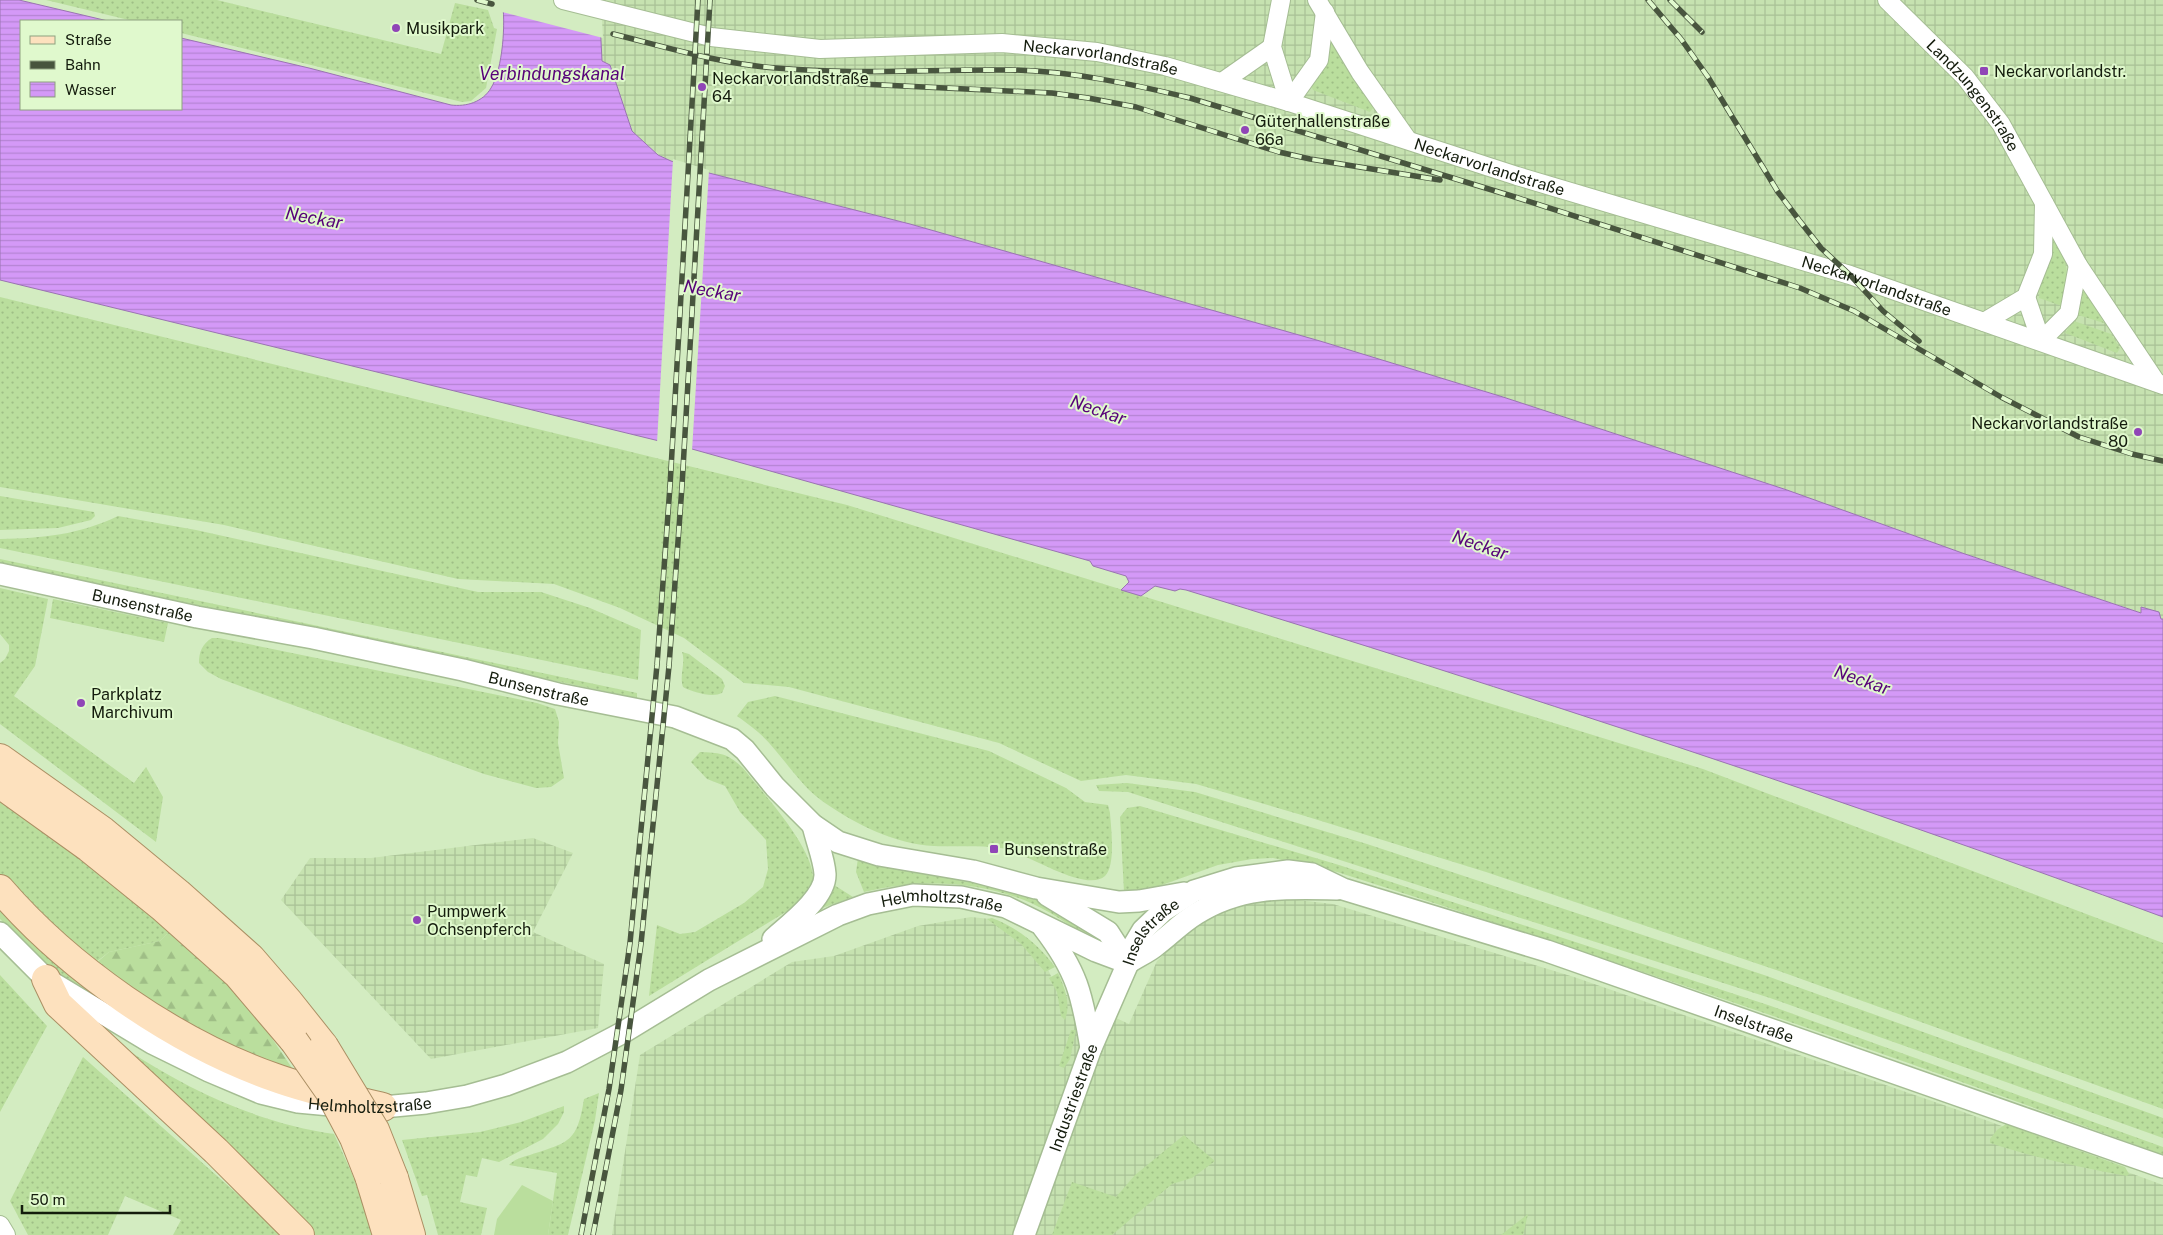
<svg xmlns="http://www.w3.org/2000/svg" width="2163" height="1235" font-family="'Public Sans',sans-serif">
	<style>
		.industrial { fill: url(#industrial-grid) }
		.grass { fill: url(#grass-dots) }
		.forest { fill: url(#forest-firs) }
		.park { fill: #bade9d }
		.water { fill: url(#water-rules); stroke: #9a74b1 }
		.pier { fill: #d3ecc1 }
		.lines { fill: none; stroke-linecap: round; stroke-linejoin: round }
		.minor-casing { stroke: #a5bd93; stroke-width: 20 }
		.tertiary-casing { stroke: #a5bd93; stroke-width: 24 }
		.primary-casing { stroke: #ab8f64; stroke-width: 30 }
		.minor { stroke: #fff; stroke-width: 18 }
		.tertiary { stroke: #fff; stroke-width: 21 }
		.primary { stroke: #fde1be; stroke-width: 28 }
		.rail-casing { stroke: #48553e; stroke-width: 5.5 }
		.rail { stroke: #e0f9cd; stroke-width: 4; stroke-dasharray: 11; stroke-linecap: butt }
		.primary-bridge-casing { stroke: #ab8f64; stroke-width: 30; stroke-linecap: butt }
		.primary-bridge { stroke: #fde1be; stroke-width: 28 }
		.poi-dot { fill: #9045b7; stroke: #e0f9cd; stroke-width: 2 }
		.labels { text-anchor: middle; stroke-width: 4; stroke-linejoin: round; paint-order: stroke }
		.poi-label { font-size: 16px; fill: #141c0d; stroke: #e0f9cd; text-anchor: start }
		.street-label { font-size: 16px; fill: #141c0d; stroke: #e0f9cd }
		.water-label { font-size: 18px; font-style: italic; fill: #570279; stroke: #e0f9cd }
	</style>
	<defs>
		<pattern id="industrial-grid" width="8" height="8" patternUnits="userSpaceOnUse" patternTransform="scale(1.25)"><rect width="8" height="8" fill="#c6e2b0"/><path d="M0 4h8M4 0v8" fill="none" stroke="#a9c196"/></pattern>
		<pattern id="grass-dots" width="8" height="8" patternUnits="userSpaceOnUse" patternTransform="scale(1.25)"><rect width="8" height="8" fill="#bade9d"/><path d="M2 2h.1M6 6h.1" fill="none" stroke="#9fbe86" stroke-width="1.8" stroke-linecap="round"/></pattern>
		<pattern id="forest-firs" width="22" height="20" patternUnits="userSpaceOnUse" patternTransform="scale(1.25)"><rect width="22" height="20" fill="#bade9d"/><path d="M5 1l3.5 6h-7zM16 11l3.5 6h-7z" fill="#9fbe86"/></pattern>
		<pattern id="water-rules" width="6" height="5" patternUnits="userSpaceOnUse" patternTransform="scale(1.25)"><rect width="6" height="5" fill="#d499f7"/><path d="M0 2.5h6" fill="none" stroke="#b583d3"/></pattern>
	</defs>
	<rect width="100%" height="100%" fill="#d3ecc1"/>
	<!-- industrial -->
	<path class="industrial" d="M 599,0 L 2163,0 L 2163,619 L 2141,608 L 2142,613 L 1965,554 L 1787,490 L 1503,397 L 1320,341 L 910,224 L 709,173 L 671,161 L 659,155 L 632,131 L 610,65 L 602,61 Z
		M 533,838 L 573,853 L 533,932 L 604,964 L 598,1028 L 431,1059 L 281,900 L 310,858 L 371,858 Z
		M 1280,898 L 1333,904 L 1574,977 L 1958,1110 L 2163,1185 L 2163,1235 L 612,1235 L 640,1055 L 792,962 L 834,956 L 918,926 L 971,917 L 990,919 L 1044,961 L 1058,991 L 1129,1024 L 1157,961 L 1182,937 L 1214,915 L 1244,903 Z"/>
	<!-- grass -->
	<path class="grass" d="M 46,0 L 217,0 L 441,54 L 455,3 L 488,10 L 494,28 L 497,29 L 486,88 L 471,101 L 462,102 L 181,33 L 181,21 L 133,21 Z
		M 1330,41 L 1333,41 L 1341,60 L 1373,108 L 1370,112 L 1313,90 L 1311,86 L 1324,67 Z
		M 2050,232 C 2069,259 2070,274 2062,306 L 2039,298 L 2040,286 L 2048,262 Z
		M 2084,290 L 2104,323 L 2078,315 Z
		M 0,297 L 847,505 L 1703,769 L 2163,943 L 2163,1109 L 1779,971 L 1486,872 L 1305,816 L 1196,784 L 1126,775 L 1081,781 L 999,743 L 789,687 L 744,683 L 684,638 L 620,608 L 554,584 L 458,579 L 224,525 L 0,487 Z
		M 2074,321 L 2111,334 L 2120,348 L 2117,353 L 2065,333 Z
		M 0,496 L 94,512 L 95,516 L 91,520 L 58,528 L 0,530 Z
		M 118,516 L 196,530 L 478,592 L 541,592 L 590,608 L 641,630 L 638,680 L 0,548 L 0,539 C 44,538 78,535 118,516 Z
		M 0,559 L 637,693 L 637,698 L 0,565 Z
		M 0,588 L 48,599 L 35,666 L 14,696 L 134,783 L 146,767 L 163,797 L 156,842 L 0,724 L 0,663 L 5,659 L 9,651 L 9,645 L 0,634 Z
		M 53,599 L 168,623 L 164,642 L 50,618 Z
		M 212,638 L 219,638 L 537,703 L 555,709 L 559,722 L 558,743 L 564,778 L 551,787 L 536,788 L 484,774 L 221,679 L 208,672 L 199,663 C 199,652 202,644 212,638 Z
		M 682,652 L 689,654 L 722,679 L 725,686 L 722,693 C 712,698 692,692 683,687 C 679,675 686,663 682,652 Z
		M 775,696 L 989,751 L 1066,788 L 1085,802 L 1108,805 L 1110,813 C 1111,828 1116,865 1105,876 C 1086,893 1028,854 1006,849 C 987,845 954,847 934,846 C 895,844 857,825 825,803 C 798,785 782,753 758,732 C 751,726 744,721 737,716 L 748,702 Z
		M 700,752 C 721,753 727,753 743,768 C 763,793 816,850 813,881 C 812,895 799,903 789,910 L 649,996 L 657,925 L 680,934 L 695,932 L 744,903 L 763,887 L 768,869 L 766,840 L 740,812 L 725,786 L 707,779 L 691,762 Z
		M 1127,783 L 1195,792 L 1367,844 L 1767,976 L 2163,1118 L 2163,1138 L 1770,998 L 1128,792 L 1099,791 L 1096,785 Z
		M 0,799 L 78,856 L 171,930 L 160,941 L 109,952 L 95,963 L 0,877 Z
		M 1140,806 L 1339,865 L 1768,1005 L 2163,1147 L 2163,1155 C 1890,1054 1614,960 1337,872 L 1273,858 L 1252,859 L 1218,865 L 1148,890 L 1124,892 L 1120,817 L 1127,808 Z
		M 858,858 L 1028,892 L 1094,932 L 1090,938 C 1069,925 1047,909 1024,900 C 973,880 916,879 864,892 L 856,872 Z
		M 831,883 L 853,897 L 822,908 L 820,906 Z
		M 0,905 L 146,1026 L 99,1005 L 40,958 L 0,919 Z
		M 992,918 C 1018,928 1039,945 1055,967 L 1045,972 L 1021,944 L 987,919 Z
		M 1058,973 C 1065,988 1071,1004 1065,1020 L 1061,1016 L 1057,992 L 1049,978 Z
		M 0,975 L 47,1026 L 0,1112 Z
		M 1071,1030 L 1076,1030 L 1070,1059 L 1064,1068 L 1059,1066 Z
		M 126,1049 C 190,1091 258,1123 334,1134 L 353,1176 L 374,1235 L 313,1235 Z
		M 83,1057 L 277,1229 L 279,1235 L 173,1235 L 181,1220 L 125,1196 L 108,1235 L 28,1235 L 10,1201 Z
		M 599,1093 L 595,1120 L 568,1235 L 548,1235 L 557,1173 L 509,1165 C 514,1159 523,1157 530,1155 C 569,1142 577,1143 584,1099 Z
		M 564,1106 L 564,1112 L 558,1124 L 543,1139 L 499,1162 L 482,1158 L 477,1177 L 466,1175 L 460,1202 L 487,1208 L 481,1235 L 438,1235 L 427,1195 L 422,1196 L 402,1140 L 480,1132 L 521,1122 Z
		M 2006,1124 L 2125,1167 L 2129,1174 L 2127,1176 C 2080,1167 2035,1158 1990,1143 L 1990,1139 L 1997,1130 Z
		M 1184,1135 L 1215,1161 L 1192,1178 L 1172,1184 L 1112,1235 L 1052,1235 L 1072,1182 L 1116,1197 L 1135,1175 Z
		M 1528,1214 L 1523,1235 L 1501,1235 Z"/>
	<!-- forest -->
	<path class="forest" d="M 171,930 L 224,980 L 269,1034 L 292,1068 L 288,1072 L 233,1049 L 162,1010 L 95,964 L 109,952 L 160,941 Z"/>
	<!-- park -->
	<path class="park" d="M 522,1185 L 553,1201 L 548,1235 L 494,1235 L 497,1219 Z"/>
	<!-- water -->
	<path class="water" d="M 0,0 L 19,0 L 108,21 L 21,21 L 21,109 L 181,109 L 181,38 L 309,68 L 451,105 C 466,107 483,102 491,88 C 503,69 506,21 502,0 L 599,0 L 602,61 L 610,65 L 632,131 L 658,155 L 671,161 L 709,173 L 910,224 L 1320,341 L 1503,397 L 1787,490 L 1965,554 L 2141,613 L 2141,607 L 2159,612 L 2161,619 L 2163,619 L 2163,917 C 1841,798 1515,691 1186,590 L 1180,589 L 1175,591 L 1155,586 L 1141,596 L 1121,590 L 1129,582 L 1126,576 L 1093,566 L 1090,561 L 692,449 L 0,280 Z"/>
	<!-- pier -->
	<path class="pier" d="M 499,0 L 601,0 L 603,38 L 502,12 Z
		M 673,159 L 709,170 L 692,451 L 657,443 Z"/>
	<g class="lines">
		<defs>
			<g id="minor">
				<path id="s1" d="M 563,0 L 711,37 L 820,49 L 1002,43 L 1097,52 L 1165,66 L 1289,102 L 1517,176 L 1850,275 L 2163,385"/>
				<path d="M 1281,0 L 1272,47 L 1289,102"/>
				<path d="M 1317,0 L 1360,72 L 1407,139"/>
				<path id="s2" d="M 1887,0 L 1965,77 L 2001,124 L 2078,265 L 2156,382"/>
				<path d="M 1222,82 L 1272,47"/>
				<path d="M 1289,102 L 1319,60 L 1325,12"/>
				<path d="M 2026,297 L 2041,341"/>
				<path d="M 1984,322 L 2026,297 L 2043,254 L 2044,203"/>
				<path d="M 2041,341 L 2069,313 L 2078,265"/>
				<path d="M 0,1225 L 6,1235"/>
			</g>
			<g id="tertiary">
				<path id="s3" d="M 0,574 L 197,617 L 313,638 L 463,670 L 558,694 L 675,717 L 732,739 L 745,750 L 775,787 L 813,825 L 838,842 L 879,855 L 973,871 L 1036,888 L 1119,902 L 1139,901 L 1184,893"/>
				<path d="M 1047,895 L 1108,932 L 1128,963"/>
				<path d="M 1043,927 C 1077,971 1082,994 1091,1048"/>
				<path id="s4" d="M 0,933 L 46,979 L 152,1043 L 209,1071 L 261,1093 L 298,1102 L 352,1107 L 383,1107 L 426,1103 L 467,1096 L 506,1085 L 567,1062 L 622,1033 L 709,980 L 838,915 L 868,904 L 913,895 L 961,897 L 1006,907 L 1096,951 L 1128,963"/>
				<path d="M 773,939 C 790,924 826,897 825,874 C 824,858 816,840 813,825"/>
				<path d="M 1128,963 C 1137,957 1146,953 1154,947 C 1169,936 1181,923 1196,914 C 1241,885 1287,888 1337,889"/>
				<path id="s5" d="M 1024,1235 L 1091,1048 L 1128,963 L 1134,945 L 1143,930 L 1163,911 L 1194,891 L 1236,878 L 1288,871 L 1312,874 L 1343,889 L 1547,951 L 2163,1167"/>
			</g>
			<path id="primary" d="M 0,758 L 103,831 L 178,893 L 251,958 L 289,1002 L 324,1046
				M 0,784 L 89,848 L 162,907 L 237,974 L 294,1041
				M 0,889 C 68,968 174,1042 273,1077 C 308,1090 346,1098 383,1107
				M 46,979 L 58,1004 L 216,1151 L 300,1235
				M 369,1176 L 387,1235
				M 394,1178 L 411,1235"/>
		</defs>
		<!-- minor casing -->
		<use href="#minor" class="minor-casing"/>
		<!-- tertiary casing -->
		<use href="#tertiary" class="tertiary-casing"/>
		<!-- primary casing -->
		<use href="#primary" class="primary-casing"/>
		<!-- minor -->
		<use href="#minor" class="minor"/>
		<!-- tertiary -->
		<use href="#tertiary" class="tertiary"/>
		<!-- primary -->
		<use href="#primary" class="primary"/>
		<defs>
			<path id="rail" d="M 477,0 L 492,4
				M 1648,0 L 1681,39 L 1708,77 L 1778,192 L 1799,220 L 1821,248 L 1850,275 L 1883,311 L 1919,341
				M 1670,0 L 1702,32
				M 613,34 C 666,47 721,64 776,68 C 854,75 932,69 1011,70 C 1071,71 1132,84 1190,98 L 1515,197 L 1800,288 L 1854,311 L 2001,397 L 2079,437 L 2132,454 L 2163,461
				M 816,77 L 861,84 L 1052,93 L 1088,98 L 1136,107 L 1279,152 L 1310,159 L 1440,180
				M 581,1235 L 609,1089 L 630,943 L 657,665 L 670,486 L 698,0
				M 593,1235 L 621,1090 L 641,944 L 669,666 L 682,486 L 710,0"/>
		</defs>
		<!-- rail casing -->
		<use href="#rail" class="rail-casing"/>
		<!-- rail -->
		<use href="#rail" class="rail"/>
		<defs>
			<path id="primary-bridge" d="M 294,1041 L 329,1091 L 354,1138 L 369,1176
				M 324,1046 L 375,1130 L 394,1178"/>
		</defs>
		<!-- primary-bridge casing -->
		<use href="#primary-bridge" class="primary-bridge-casing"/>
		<!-- primary-bridge -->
		<use href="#primary-bridge" class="primary-bridge"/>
	</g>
	<!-- markers -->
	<g class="poi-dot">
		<circle cx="396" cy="28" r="5"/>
		<rect x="1979" y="66" width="10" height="10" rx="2.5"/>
		<circle cx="702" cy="87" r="5"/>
		<circle cx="1245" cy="130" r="5"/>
		<circle cx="2138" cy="432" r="5"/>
		<circle cx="81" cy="703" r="5"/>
		<rect x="989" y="844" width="10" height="10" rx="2.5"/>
		<circle cx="417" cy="920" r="5"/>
	</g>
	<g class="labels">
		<!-- poi labels -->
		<g class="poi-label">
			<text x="406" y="34">Musikpark</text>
			<text x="1994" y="77">Neckarvorlandstr.</text>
			<text x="712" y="84">Neckarvorlandstraße<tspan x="712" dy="18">64</tspan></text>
			<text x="1255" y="127">Güterhallenstraße<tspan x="1255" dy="18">66a</tspan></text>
			<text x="2128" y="429" text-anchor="end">Neckarvorlandstraße<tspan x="2128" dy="18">80</tspan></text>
			<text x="91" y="700">Parkplatz<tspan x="91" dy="18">Marchivum</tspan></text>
			<text x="1004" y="855">Bunsenstraße</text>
			<text x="427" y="917">Pumpwerk<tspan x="427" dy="18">Ochsenpferch</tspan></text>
		</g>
		<!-- street labels -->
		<g class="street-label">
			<text dy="6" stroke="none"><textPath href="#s1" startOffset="544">Neckarvorlandstraße</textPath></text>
			<text dy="6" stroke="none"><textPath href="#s2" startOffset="129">Landzungenstraße</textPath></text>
			<text dy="6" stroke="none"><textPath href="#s1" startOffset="949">Neckarvorlandstraße</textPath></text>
			<text dy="6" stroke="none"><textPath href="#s1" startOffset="1354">Neckarvorlandstraße</textPath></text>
			<text dy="6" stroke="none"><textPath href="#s3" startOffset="146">Bunsenstraße</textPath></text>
			<text dy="6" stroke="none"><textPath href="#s3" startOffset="551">Bunsenstraße</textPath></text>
			<text dy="6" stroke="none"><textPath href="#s4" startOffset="1038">Helmholtzstraße</textPath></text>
			<text dy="6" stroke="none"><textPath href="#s5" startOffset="331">Inselstraße</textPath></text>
			<text dy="6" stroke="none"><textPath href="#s5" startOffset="980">Inselstraße</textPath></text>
			<text dy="6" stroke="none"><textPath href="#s5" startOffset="146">Industriestraße</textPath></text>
			<text dy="6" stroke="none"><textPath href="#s4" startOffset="419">Helmholtzstraße</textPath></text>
		</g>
		<!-- water labels -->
		<g class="water-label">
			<text x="552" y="80">Verbindungskanal</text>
			<text transform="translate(314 218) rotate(10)" y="6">Neckar</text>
			<text transform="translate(712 291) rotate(10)" y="6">Neckar</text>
			<text transform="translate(1098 410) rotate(19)" y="6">Neckar</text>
			<text transform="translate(1480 545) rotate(19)" y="6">Neckar</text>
			<text transform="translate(1862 680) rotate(19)" y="6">Neckar</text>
		</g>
	</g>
	<!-- legend -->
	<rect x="20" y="20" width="162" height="90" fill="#e0f9cd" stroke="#8ea180"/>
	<rect x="30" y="36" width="25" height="8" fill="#fde1be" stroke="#8ea180"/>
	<text x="65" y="45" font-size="15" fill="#141c0d">Straße</text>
	<rect x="30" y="61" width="25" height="8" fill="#48553e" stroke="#8ea180"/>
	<text x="65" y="70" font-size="15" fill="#141c0d">Bahn</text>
	<rect x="30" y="82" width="25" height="15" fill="url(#water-rules)" stroke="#8ea180"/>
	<text x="65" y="95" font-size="15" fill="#141c0d">Wasser</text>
	<!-- scale -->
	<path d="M22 1205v8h148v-8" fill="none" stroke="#141c0d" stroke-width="2.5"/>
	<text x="30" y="1205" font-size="15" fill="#141c0d" stroke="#e0f9cd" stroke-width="4" paint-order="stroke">50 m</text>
</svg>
